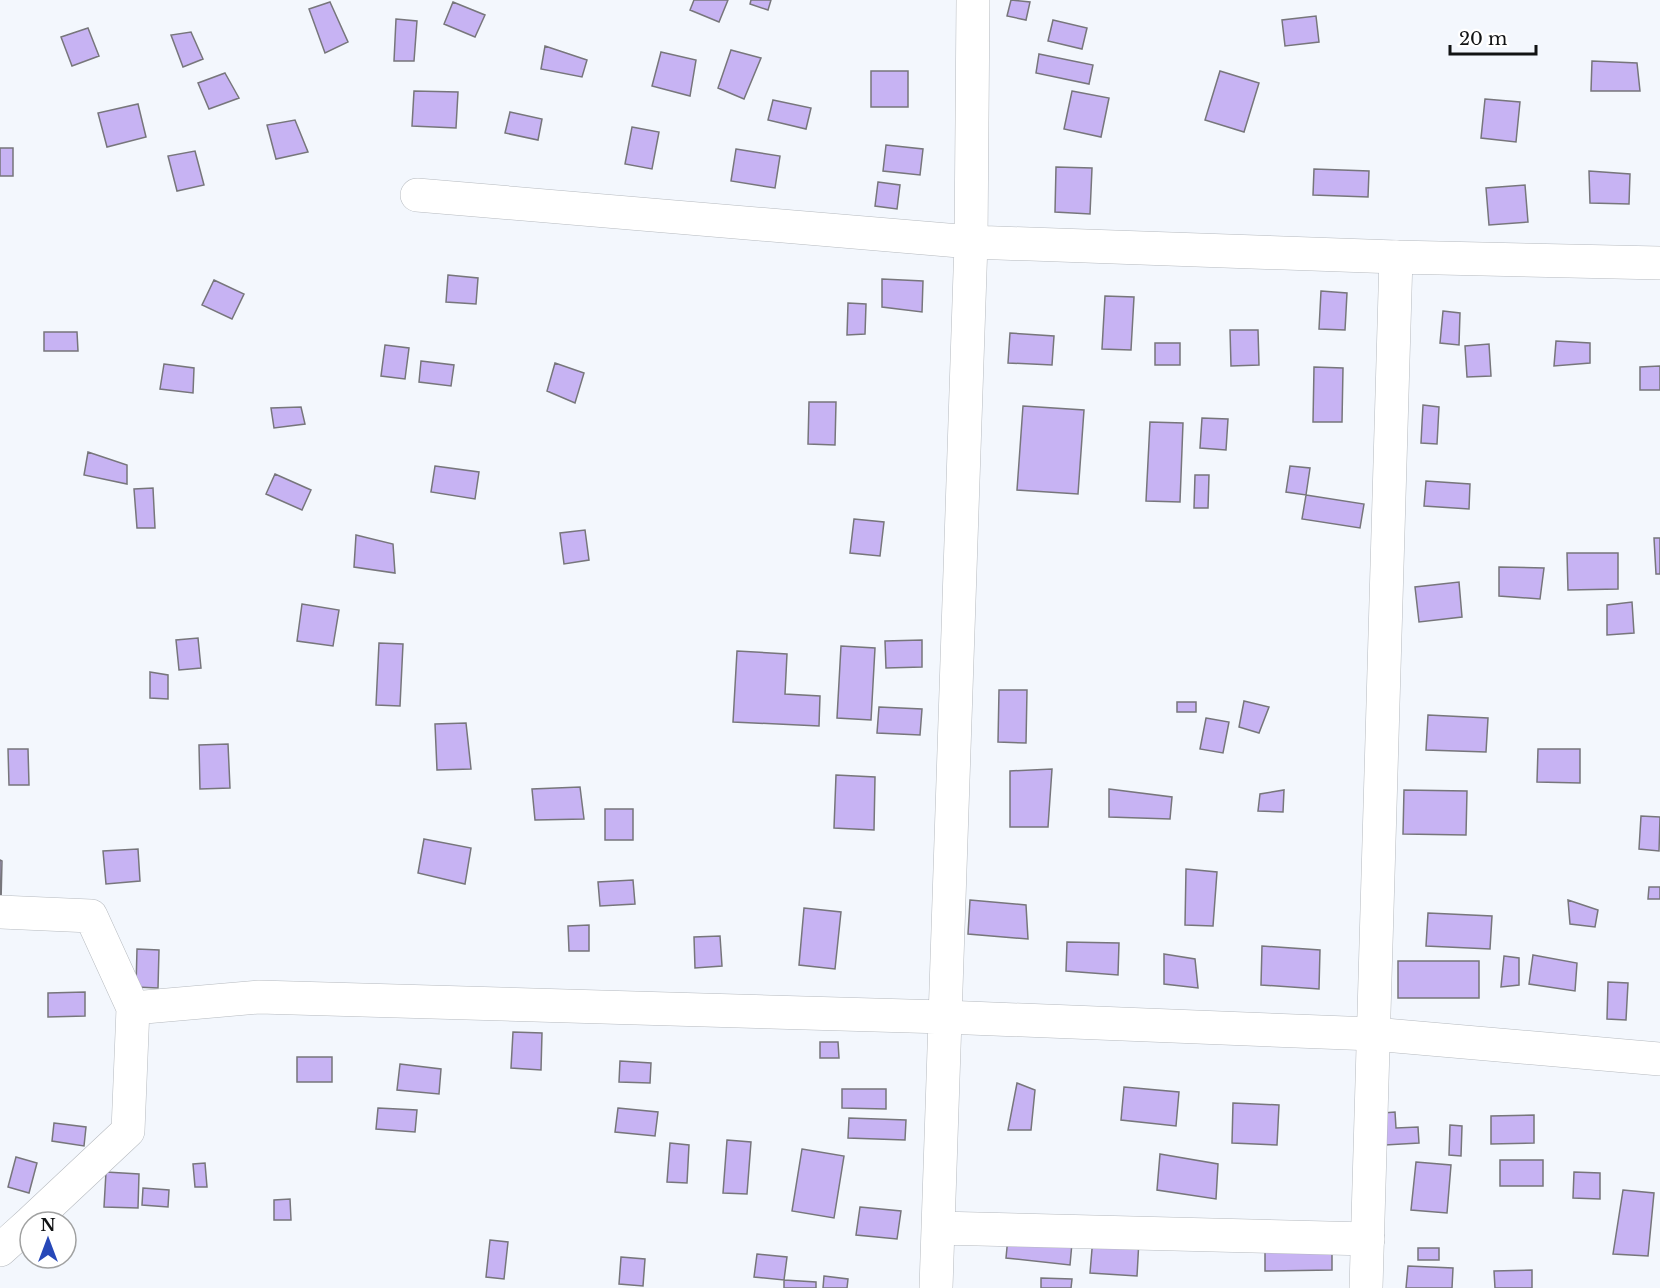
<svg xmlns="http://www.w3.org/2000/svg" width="1660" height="1288" font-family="'Libre Baskerville',serif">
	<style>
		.building { fill: #c7b3f3; stroke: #77767b; stroke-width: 1.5 }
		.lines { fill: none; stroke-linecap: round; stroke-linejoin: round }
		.minor-casing { stroke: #b6babf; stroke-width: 34 }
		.tertiary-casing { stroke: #b6babf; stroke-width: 34 }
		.minor { stroke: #fff; stroke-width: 33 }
		.tertiary { stroke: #fff; stroke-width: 33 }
	</style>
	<rect width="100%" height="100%" fill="#f3f7fd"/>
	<!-- building -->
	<path class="building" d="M 694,0 L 728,0 L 719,22 L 690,10 Z
		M 751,0 L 771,0 L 768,10 L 750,4 Z
		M 1011,0 L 1030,2 L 1026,20 L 1007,16 Z
		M 330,2 L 348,42 L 325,53 L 309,9 Z
		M 453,2 L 485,15 L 475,37 L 444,24 Z
		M 1316,16 L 1319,42 L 1285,46 L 1282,20 Z
		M 396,19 L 417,21 L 414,61 L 394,61 Z
		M 1053,20 L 1087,28 L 1082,49 L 1048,41 Z
		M 88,28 L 99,56 L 72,66 L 61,37 Z
		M 191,32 L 203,59 L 183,67 L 171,35 Z
		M 545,46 L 587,60 L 582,77 L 541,69 Z
		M 731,50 L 761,58 L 744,99 L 718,88 Z
		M 661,52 L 696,60 L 690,96 L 652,86 Z
		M 1039,54 L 1093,65 L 1089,84 L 1036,73 Z
		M 1592,61 L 1637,63 L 1640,91 L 1591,91 Z
		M 871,71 L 908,71 L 908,107 L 871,107 Z
		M 1220,71 L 1259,83 L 1244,132 L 1205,120 Z
		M 225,73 L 239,98 L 209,109 L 198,83 Z
		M 414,91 L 458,92 L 456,128 L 412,126 Z
		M 1072,91 L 1109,98 L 1101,137 L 1064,129 Z
		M 1485,99 L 1520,102 L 1516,142 L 1481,138 Z
		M 773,100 L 811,108 L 806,129 L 768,120 Z
		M 138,104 L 146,137 L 107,147 L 98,113 Z
		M 510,112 L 542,119 L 538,140 L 505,133 Z
		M 295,120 L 308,152 L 276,159 L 267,125 Z
		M 632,127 L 659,132 L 652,169 L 625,164 Z
		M 886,145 L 923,149 L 920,175 L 883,171 Z
		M 0,148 L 13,148 L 13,176 L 0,176 Z
		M 736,149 L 780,156 L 775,188 L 731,181 Z
		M 195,151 L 204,185 L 177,191 L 168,156 Z
		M 1056,167 L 1092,168 L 1090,214 L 1055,212 Z
		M 1314,169 L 1369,171 L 1368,197 L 1313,195 Z
		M 1589,171 L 1630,174 L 1629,204 L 1590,203 Z
		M 878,182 L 900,185 L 897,209 L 875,206 Z
		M 1525,185 L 1528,222 L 1489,225 L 1486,188 Z
		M 448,275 L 478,278 L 476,304 L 446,302 Z
		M 882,279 L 923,281 L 922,312 L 882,307 Z
		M 214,280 L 244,294 L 232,319 L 202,305 Z
		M 1321,291 L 1347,293 L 1345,330 L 1319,329 Z
		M 1105,296 L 1134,297 L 1131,350 L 1102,349 Z
		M 848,303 L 866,304 L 865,334 L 847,335 Z
		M 1443,311 L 1460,313 L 1459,345 L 1440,343 Z
		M 1230,330 L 1258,330 L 1259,365 L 1231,366 Z
		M 44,332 L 77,332 L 78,351 L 44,351 Z
		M 1010,333 L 1054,336 L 1052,365 L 1008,363 Z
		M 1556,341 L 1590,343 L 1590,363 L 1554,366 Z
		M 1155,343 L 1180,343 L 1180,365 L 1155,365 Z
		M 1489,344 L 1491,376 L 1467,377 L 1465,346 Z
		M 385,345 L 409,348 L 405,379 L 381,376 Z
		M 421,361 L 454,365 L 451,386 L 419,382 Z
		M 555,363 L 584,373 L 575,403 L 547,391 Z
		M 164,364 L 194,368 L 193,393 L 160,389 Z
		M 1660,366 L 1660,390 L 1640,390 L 1640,367 Z
		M 1314,367 L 1343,368 L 1342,422 L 1313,422 Z
		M 809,402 L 836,402 L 835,445 L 808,444 Z
		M 1423,405 L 1439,407 L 1437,444 L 1421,443 Z
		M 1023,406 L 1084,410 L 1078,494 L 1017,490 Z
		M 301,407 L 305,424 L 274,428 L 271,408 Z
		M 1202,418 L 1228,419 L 1226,450 L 1200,448 Z
		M 1150,422 L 1183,423 L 1180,502 L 1146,501 Z
		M 88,452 L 127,465 L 127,484 L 84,475 Z
		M 435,466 L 479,472 L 475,499 L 431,492 Z
		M 1290,466 L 1310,468 L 1306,495 L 1286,492 Z
		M 275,474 L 311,490 L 302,510 L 266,494 Z
		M 1195,475 L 1209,475 L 1208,508 L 1194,508 Z
		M 1426,481 L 1470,484 L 1469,509 L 1424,506 Z
		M 153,488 L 155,528 L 137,528 L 134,489 Z
		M 1306,495 L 1364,504 L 1360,528 L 1302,519 Z
		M 854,519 L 884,522 L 880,556 L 850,553 Z
		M 585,530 L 589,560 L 564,564 L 560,533 Z
		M 356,535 L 393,544 L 395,573 L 354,567 Z
		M 1654,538 L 1660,538 L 1660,574 L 1656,574 Z
		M 1567,553 L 1618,553 L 1618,589 L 1568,590 Z
		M 1499,567 L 1544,568 L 1540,599 L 1499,596 Z
		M 1459,582 L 1462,617 L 1419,622 L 1415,587 Z
		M 1632,602 L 1634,633 L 1607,635 L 1607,605 Z
		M 302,604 L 339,610 L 333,646 L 297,641 Z
		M 198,638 L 201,668 L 179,670 L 176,640 Z
		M 922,640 L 922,667 L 886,668 L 885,641 Z
		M 379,643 L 403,644 L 400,706 L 376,705 Z
		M 841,646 L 875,648 L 871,720 L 837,718 Z
		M 737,651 L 787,654 L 785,694 L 820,696 L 819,726 L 733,722 Z
		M 150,672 L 168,675 L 168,699 L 150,698 Z
		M 999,690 L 1027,690 L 1026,743 L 998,742 Z
		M 1244,701 L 1269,707 L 1259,733 L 1239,727 Z
		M 1177,702 L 1196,702 L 1196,712 L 1177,712 Z
		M 879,707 L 922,709 L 920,735 L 877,733 Z
		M 1428,715 L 1488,718 L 1486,752 L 1426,750 Z
		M 1206,718 L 1229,722 L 1223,753 L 1200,749 Z
		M 466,723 L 471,769 L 437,770 L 435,724 Z
		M 228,744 L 230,788 L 200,789 L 199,745 Z
		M 8,749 L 28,749 L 29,785 L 9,785 Z
		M 1538,749 L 1580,749 L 1580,783 L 1537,782 Z
		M 1052,769 L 1048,827 L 1010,827 L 1010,771 Z
		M 836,775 L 875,777 L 874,830 L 834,828 Z
		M 580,787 L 584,819 L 535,820 L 532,789 Z
		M 1109,789 L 1172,797 L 1170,819 L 1109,817 Z
		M 1284,790 L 1283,812 L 1258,811 L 1260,794 Z
		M 1404,790 L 1467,791 L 1466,835 L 1403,834 Z
		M 605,809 L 633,809 L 633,840 L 605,840 Z
		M 1641,816 L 1660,817 L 1659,851 L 1639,849 Z
		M 424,839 L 471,848 L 465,884 L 418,873 Z
		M 138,849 L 140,881 L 106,884 L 103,851 Z
		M 0,860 L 2,861 L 1,902 L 0,902 Z
		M 1186,869 L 1217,872 L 1213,926 L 1185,925 Z
		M 633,880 L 635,904 L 600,906 L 598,882 Z
		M 1649,887 L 1660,887 L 1660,899 L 1648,899 Z
		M 970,900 L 1026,905 L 1028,939 L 968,934 Z
		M 1568,900 L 1598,910 L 1595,927 L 1570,924 Z
		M 804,908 L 841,912 L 835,969 L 799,965 Z
		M 1428,913 L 1492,916 L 1490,949 L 1426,946 Z
		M 589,925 L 589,951 L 569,951 L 568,926 Z
		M 720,936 L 722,966 L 695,968 L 694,937 Z
		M 1067,942 L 1119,943 L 1118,975 L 1066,971 Z
		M 1262,946 L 1320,950 L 1319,989 L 1261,985 Z
		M 137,949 L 159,950 L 158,988 L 136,987 Z
		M 1164,954 L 1195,959 L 1198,988 L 1164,984 Z
		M 1533,955 L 1577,963 L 1575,991 L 1529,984 Z
		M 1504,956 L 1519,958 L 1519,985 L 1501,987 Z
		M 1398,961 L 1479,961 L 1479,998 L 1398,998 Z
		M 1608,982 L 1628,983 L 1626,1020 L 1607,1019 Z
		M 85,992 L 85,1016 L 48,1017 L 48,993 Z
		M 513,1032 L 542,1033 L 541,1070 L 511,1068 Z
		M 820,1042 L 838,1042 L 839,1058 L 820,1058 Z
		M 297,1057 L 332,1057 L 332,1082 L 297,1082 Z
		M 620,1061 L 651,1063 L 650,1083 L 619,1082 Z
		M 400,1064 L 441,1069 L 439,1094 L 397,1090 Z
		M 1017,1083 L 1035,1090 L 1031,1130 L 1008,1130 Z
		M 1124,1087 L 1179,1092 L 1176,1126 L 1121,1120 Z
		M 842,1089 L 886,1089 L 886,1109 L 842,1108 Z
		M 1233,1103 L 1279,1105 L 1277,1145 L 1232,1143 Z
		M 378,1108 L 417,1110 L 415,1132 L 376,1129 Z
		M 618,1108 L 658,1112 L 655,1136 L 615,1132 Z
		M 1395,1112 L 1396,1128 L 1418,1127 L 1419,1143 L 1385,1145 L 1383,1113 Z
		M 1534,1115 L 1534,1143 L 1491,1144 L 1491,1116 Z
		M 849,1118 L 906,1120 L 905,1140 L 848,1138 Z
		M 54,1123 L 86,1127 L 84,1146 L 52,1141 Z
		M 1450,1125 L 1462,1126 L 1461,1156 L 1449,1155 Z
		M 727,1140 L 751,1142 L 747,1194 L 723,1193 Z
		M 670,1143 L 689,1145 L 687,1183 L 667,1182 Z
		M 802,1149 L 844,1156 L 834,1218 L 792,1211 Z
		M 1160,1154 L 1218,1164 L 1216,1199 L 1157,1190 Z
		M 16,1157 L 37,1163 L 29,1193 L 8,1187 Z
		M 1500,1160 L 1543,1160 L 1543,1186 L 1500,1186 Z
		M 1416,1162 L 1451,1165 L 1447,1213 L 1411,1210 Z
		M 205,1163 L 207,1187 L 195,1187 L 193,1164 Z
		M 106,1172 L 139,1174 L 138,1208 L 104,1207 Z
		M 1574,1172 L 1600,1173 L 1600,1199 L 1573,1198 Z
		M 143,1188 L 169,1190 L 168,1207 L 142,1205 Z
		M 1623,1190 L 1654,1193 L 1648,1256 L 1613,1254 Z
		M 290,1199 L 291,1220 L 274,1220 L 274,1200 Z
		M 860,1207 L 901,1211 L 897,1239 L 856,1235 Z
		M 1008,1237 L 1072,1243 L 1070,1265 L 1006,1258 Z
		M 1093,1237 L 1139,1240 L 1137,1276 L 1090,1273 Z
		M 490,1240 L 508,1242 L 504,1279 L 486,1277 Z
		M 1332,1244 L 1332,1270 L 1265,1271 L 1265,1245 Z
		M 1418,1248 L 1439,1248 L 1439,1260 L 1418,1260 Z
		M 757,1254 L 787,1257 L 784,1280 L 754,1277 Z
		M 621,1257 L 645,1259 L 643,1286 L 619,1284 Z
		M 1408,1266 L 1453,1268 L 1452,1288 L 1406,1288 Z
		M 1532,1270 L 1532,1288 L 1495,1288 L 1494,1271 Z
		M 824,1276 L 848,1279 L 847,1288 L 823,1288 Z
		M 1041,1278 L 1072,1279 L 1071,1288 L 1041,1288 Z
		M 784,1280 L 816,1282 L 816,1288 L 784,1288 Z"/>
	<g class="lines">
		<defs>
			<path id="minor" d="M 417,195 L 971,242 L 1396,257
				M 0,912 L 91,916 L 133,1008 L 259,997 L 944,1017 L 1373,1034 L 1660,1059
				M 31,1222 L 128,1131 L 133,1008
				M 938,1228 L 1368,1239
				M 0,1250 L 30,1223
				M 936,1288 L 971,242 L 973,0"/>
			<path id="tertiary" d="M 1366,1288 L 1396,257 L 1660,263"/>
		</defs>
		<!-- minor casing -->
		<use href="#minor" class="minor-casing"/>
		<!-- tertiary casing -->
		<use href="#tertiary" class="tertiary-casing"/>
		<!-- minor -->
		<use href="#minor" class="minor"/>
		<!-- tertiary -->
		<use href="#tertiary" class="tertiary"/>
	</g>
	<!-- north arrow -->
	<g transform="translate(48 1240)"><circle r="28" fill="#ffffff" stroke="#a0a1a1" stroke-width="1.5"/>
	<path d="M0-4.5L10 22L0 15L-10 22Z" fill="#2748b8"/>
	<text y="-9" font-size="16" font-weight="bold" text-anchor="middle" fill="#111314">N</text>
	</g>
	<!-- scale -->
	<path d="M1450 45v9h86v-9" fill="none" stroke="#111314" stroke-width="3"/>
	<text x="1459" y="45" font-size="18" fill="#111314" stroke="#ffffff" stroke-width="4.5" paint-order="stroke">20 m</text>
</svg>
